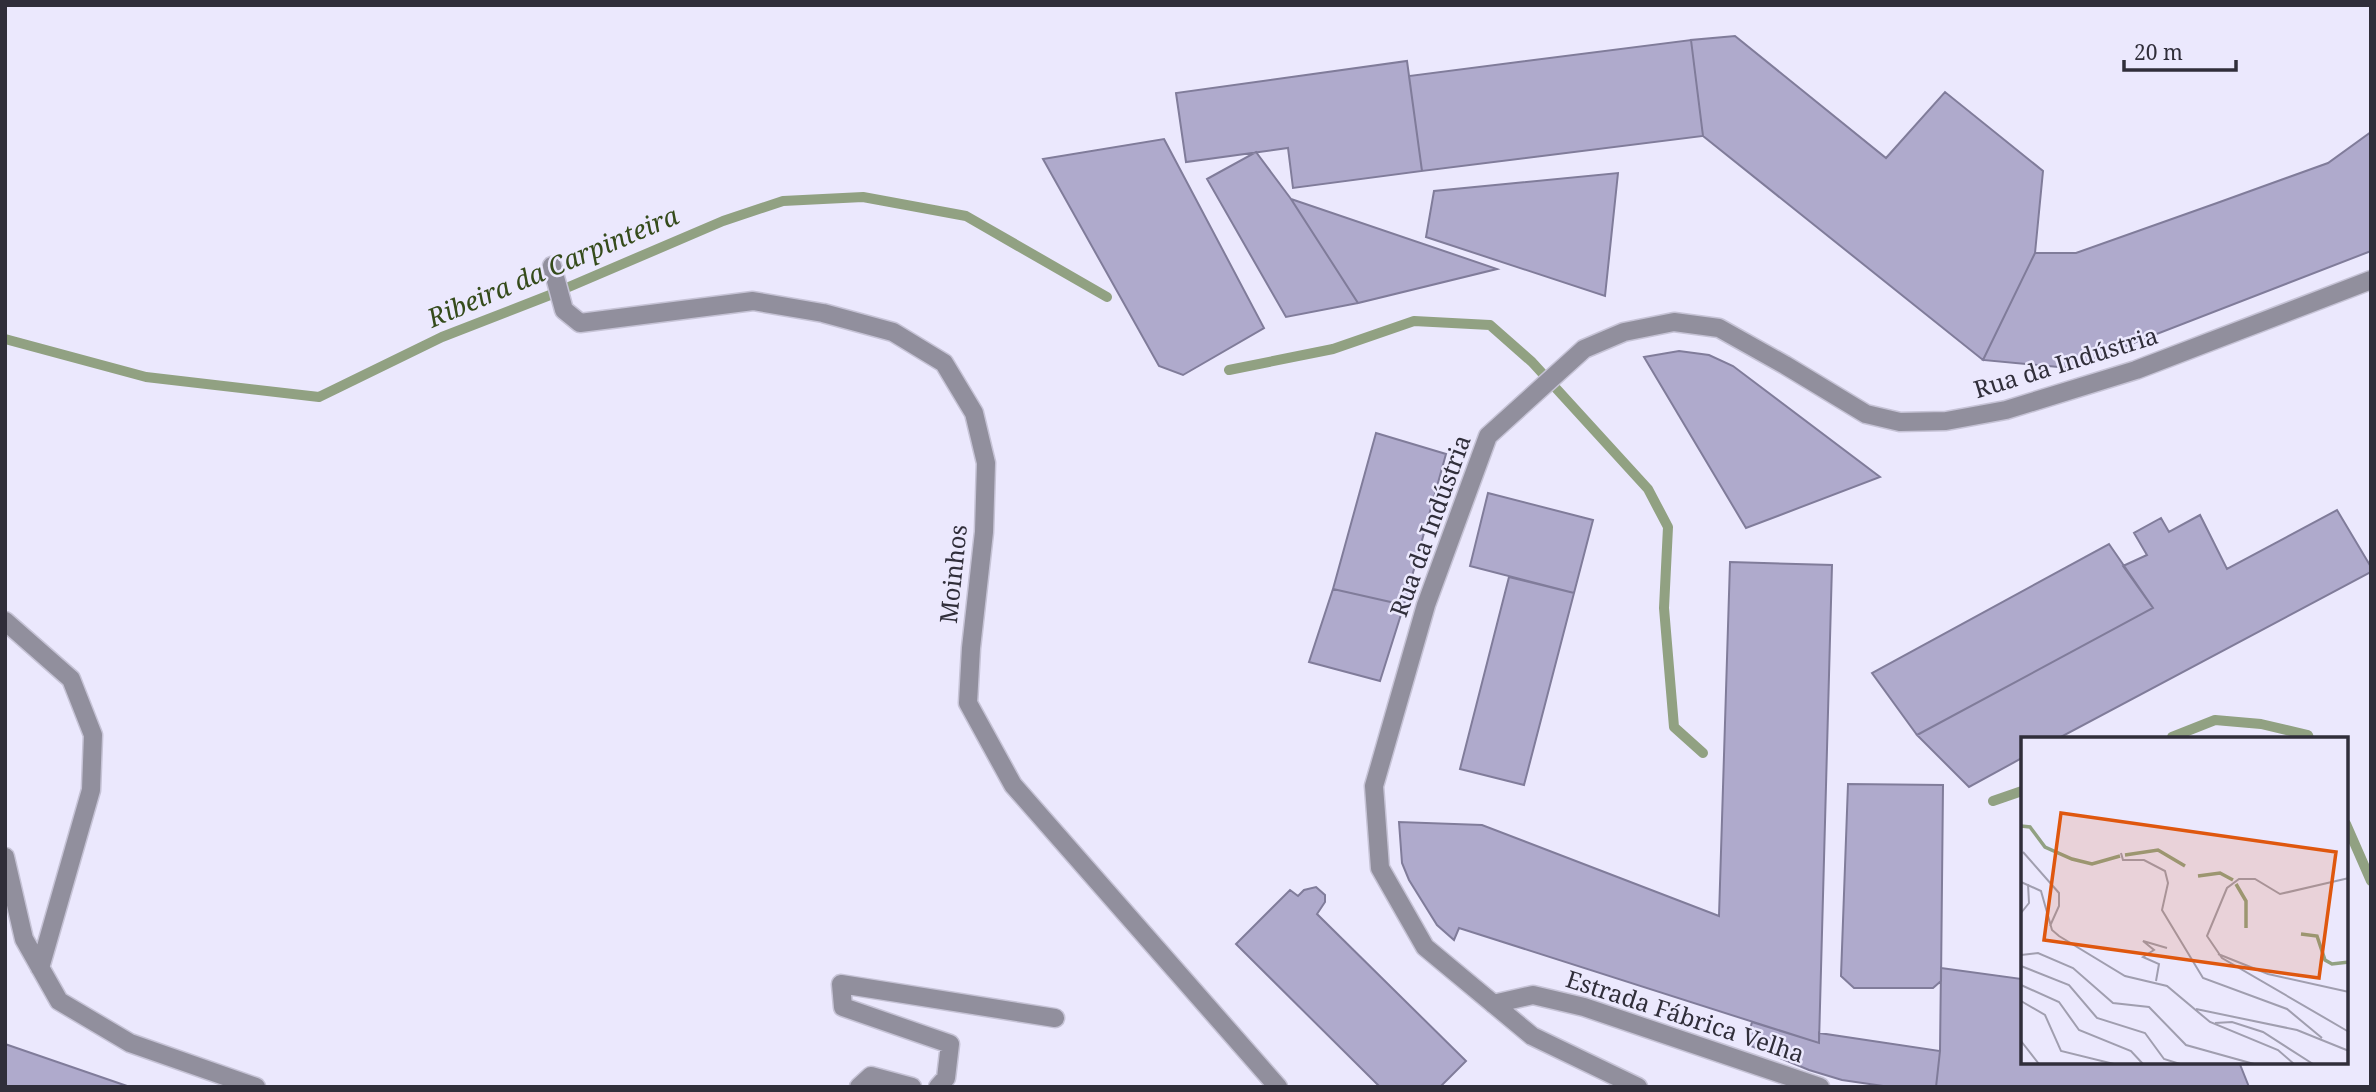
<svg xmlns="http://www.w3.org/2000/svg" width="2376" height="1092" font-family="'Noto Serif',serif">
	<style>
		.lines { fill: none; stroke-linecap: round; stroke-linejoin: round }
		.stream { stroke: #91a182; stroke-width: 10 }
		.building { fill: #afaacc; stroke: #807c9a; stroke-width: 2 }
		.minor-casing { stroke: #c6c3d6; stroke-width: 21 }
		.minor { stroke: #918f9d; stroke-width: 18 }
		.labels { text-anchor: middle; stroke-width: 5; stroke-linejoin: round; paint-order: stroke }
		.street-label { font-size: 24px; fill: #302e3a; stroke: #ebe8fd }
		.water-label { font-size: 26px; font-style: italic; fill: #354b1b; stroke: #ebe8fd }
		.inset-river { fill: none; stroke: #91a182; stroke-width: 3.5 }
		.inset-road { fill: none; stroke: #a09eaf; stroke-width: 2 }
		.view { fill: #df570e; fill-opacity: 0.15; stroke: #df570e; stroke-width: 3.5 }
		.inset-edge { fill: none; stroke: #302e3a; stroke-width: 3.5 }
	</style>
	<rect width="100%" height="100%" fill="#ebe8fd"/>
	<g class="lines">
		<!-- stream -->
		<path class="stream" d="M 5,339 L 146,377 L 319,397 L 442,337 L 550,295 L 723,221 L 783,201 L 863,197 L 966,216 L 1107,297
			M 1229,370 L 1333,349 L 1414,321 L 1490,325 L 1532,362 L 1648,489 L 1668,527 L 1664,608 L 1674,727 L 1703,753
			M 2172,737 L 2215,720 L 2261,724 L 2308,735 L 2309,738
			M 1993,801 L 2022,791
			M 2346,824 L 2371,881"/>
	</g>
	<!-- building -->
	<path class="building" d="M 1735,36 L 1886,158 L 1945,92 L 2043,171 L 2035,253 L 1983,360 L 1703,136 L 1691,40 Z
		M 1691,40 L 1703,136 L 1422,171 L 1409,76 Z
		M 1407,61 L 1422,171 L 1293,188 L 1288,148 L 1186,162 L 1176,93 Z
		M 2371,132 L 2371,251 L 2069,368 L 1983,360 L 2035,253 L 2076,253 L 2217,203 L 2328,163 Z
		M 1164,139 L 1264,328 L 1183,375 L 1159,366 L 1043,159 Z
		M 1256,152 L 1291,199 L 1358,303 L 1286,317 L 1207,179 Z
		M 1618,173 L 1605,296 L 1426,237 L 1434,191 Z
		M 1291,199 L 1497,269 L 1358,303 Z
		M 1679,351 L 1709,355 L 1733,366 L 1880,477 L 1746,528 L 1644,357 Z
		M 1376,433 L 1446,454 L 1404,605 L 1333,589 Z
		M 1488,493 L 1593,520 L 1574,593 L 1470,566 Z
		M 2337,510 L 2371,567 L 2371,572 L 2059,738 L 2022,738 L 2022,758 L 1969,787 L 1917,735 L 2153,608 L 2123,566 L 2147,555 L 2134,533 L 2161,518 L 2169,532 L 2200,515 L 2227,569 Z
		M 2109,544 L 2153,608 L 1917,735 L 1872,673 Z
		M 1730,562 L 1832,565 L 1819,1043 L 1459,928 L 1454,940 L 1437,925 L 1409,880 L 1402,863 L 1399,822 L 1482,825 L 1719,916 Z
		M 1509,577 L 1574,593 L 1524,785 L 1460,769 Z
		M 1333,589 L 1404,605 L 1380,681 L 1309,662 Z
		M 1848,784 L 1943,785 L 1941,981 L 1933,988 L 1854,988 L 1841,976 Z
		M 1316,887 L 1325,895 L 1325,902 L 1317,914 L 1466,1061 L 1440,1087 L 1380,1087 L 1236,944 L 1290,890 L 1298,896 L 1304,890 Z
		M 1941,968 L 2022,979 L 2022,1062 L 2239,1062 L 2249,1087 L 1936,1087 L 1940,1051 Z
		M 1752,1022 L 1819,1043 L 1819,1033 L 1940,1051 L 1936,1087 L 1890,1087 L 1842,1080 L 1809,1070 L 1746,1044 Z
		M 5,1044 L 130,1087 L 5,1087 Z"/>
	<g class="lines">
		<defs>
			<path id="minor" d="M 552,266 L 564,310 L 580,323 L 753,301 L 823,313 L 893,332 L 944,363 L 974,413 L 986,463 L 984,532 L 971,648 L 968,703 L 1013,785 L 1278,1087
				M 5,621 L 71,679 L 93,735 L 91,790 L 40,968
				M 5,857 L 24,939 L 59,1001 L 130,1043 L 256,1087
				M 1493,1004 L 1533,995 L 1584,1007 L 1820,1087
				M 859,1087 L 871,1076 L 912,1087
				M 938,1087 L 946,1078 L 950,1044 L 843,1007 L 841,984 L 1055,1018
				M 1638,1087 L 1532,1036 L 1425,947 L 1380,868 L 1374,786 L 1426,605 L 1488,436 L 1584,349 L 1624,332 L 1674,322 L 1719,328 L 1785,365 L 1866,414 L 1900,422 L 1946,421 L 2006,410 L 2136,370 L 2371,280"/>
		</defs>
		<!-- minor casing -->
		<use href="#minor" class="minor-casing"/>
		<!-- minor -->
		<use href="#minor" class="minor"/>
	</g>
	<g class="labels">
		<!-- street labels -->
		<g class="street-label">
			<text transform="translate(2066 363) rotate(-17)" y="8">Rua da Indústria</text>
			<text transform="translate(1431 526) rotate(-70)" y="8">Rua da Indústria</text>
			<text transform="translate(954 574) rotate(-84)" y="8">Moinhos</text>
			<text transform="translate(1685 1017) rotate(18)" y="8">Estrada Fábrica Velha</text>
		</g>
		<!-- water labels -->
		<g class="water-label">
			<text transform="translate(553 267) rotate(-23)" y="9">Ribeira da Carpinteira</text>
		</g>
	</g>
	<!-- overview -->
	<g transform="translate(2021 737)">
		<rect width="327" height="327" fill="#ebe8fd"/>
		<path class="inset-river" d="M 0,89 L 9,90 L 24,110 L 51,122 L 71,127 L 99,119M 104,118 L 137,113 L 164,129M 177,139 L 199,136 L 212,143M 215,147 L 225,164 L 225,191M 280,197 L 296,199 L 304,223 L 311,227 L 328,225"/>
		<path class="inset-road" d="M 2,115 L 38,156 L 38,169 L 29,189M 100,116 L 102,123 L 123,123 L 144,134 L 147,146 L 141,173 L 182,241 L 266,272 L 301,301M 328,141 L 259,157 L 234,142 L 218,142 L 206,151 L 186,199 L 201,221 L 328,295M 0,145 L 20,154 L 31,193 L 38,199 L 104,239 L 146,249 L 189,285 L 257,313 L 273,327M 0,176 L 8,166 L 7,147M 197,217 L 247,237 L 328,255M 0,218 L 17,216 L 52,231 L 92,266 L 128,270 L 165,308 L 233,327M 0,229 L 48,248 L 76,281 L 124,296 L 143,322 L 159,327M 135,244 L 138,227 L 122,220 L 133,213 L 122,204 L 146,211M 0,248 L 38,265 L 58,293 L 110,314 L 122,327M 0,264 L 24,278 L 40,314 L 93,327M 175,272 L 276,293 L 328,314M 194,286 L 211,285 L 242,295 L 292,327M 0,304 L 18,327"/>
		<path class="view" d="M 40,76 L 315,115 L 298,241 L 23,203 Z"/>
		<rect width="327" height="327" class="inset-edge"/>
	</g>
	<!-- border -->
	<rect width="2376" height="1092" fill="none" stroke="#302e3a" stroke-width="14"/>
	<!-- scale -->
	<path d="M2124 60v10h112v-10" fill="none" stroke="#302e3a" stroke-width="3.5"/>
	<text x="2134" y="60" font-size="21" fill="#302e3a" stroke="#ebe8fd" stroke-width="5" paint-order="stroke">20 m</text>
</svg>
